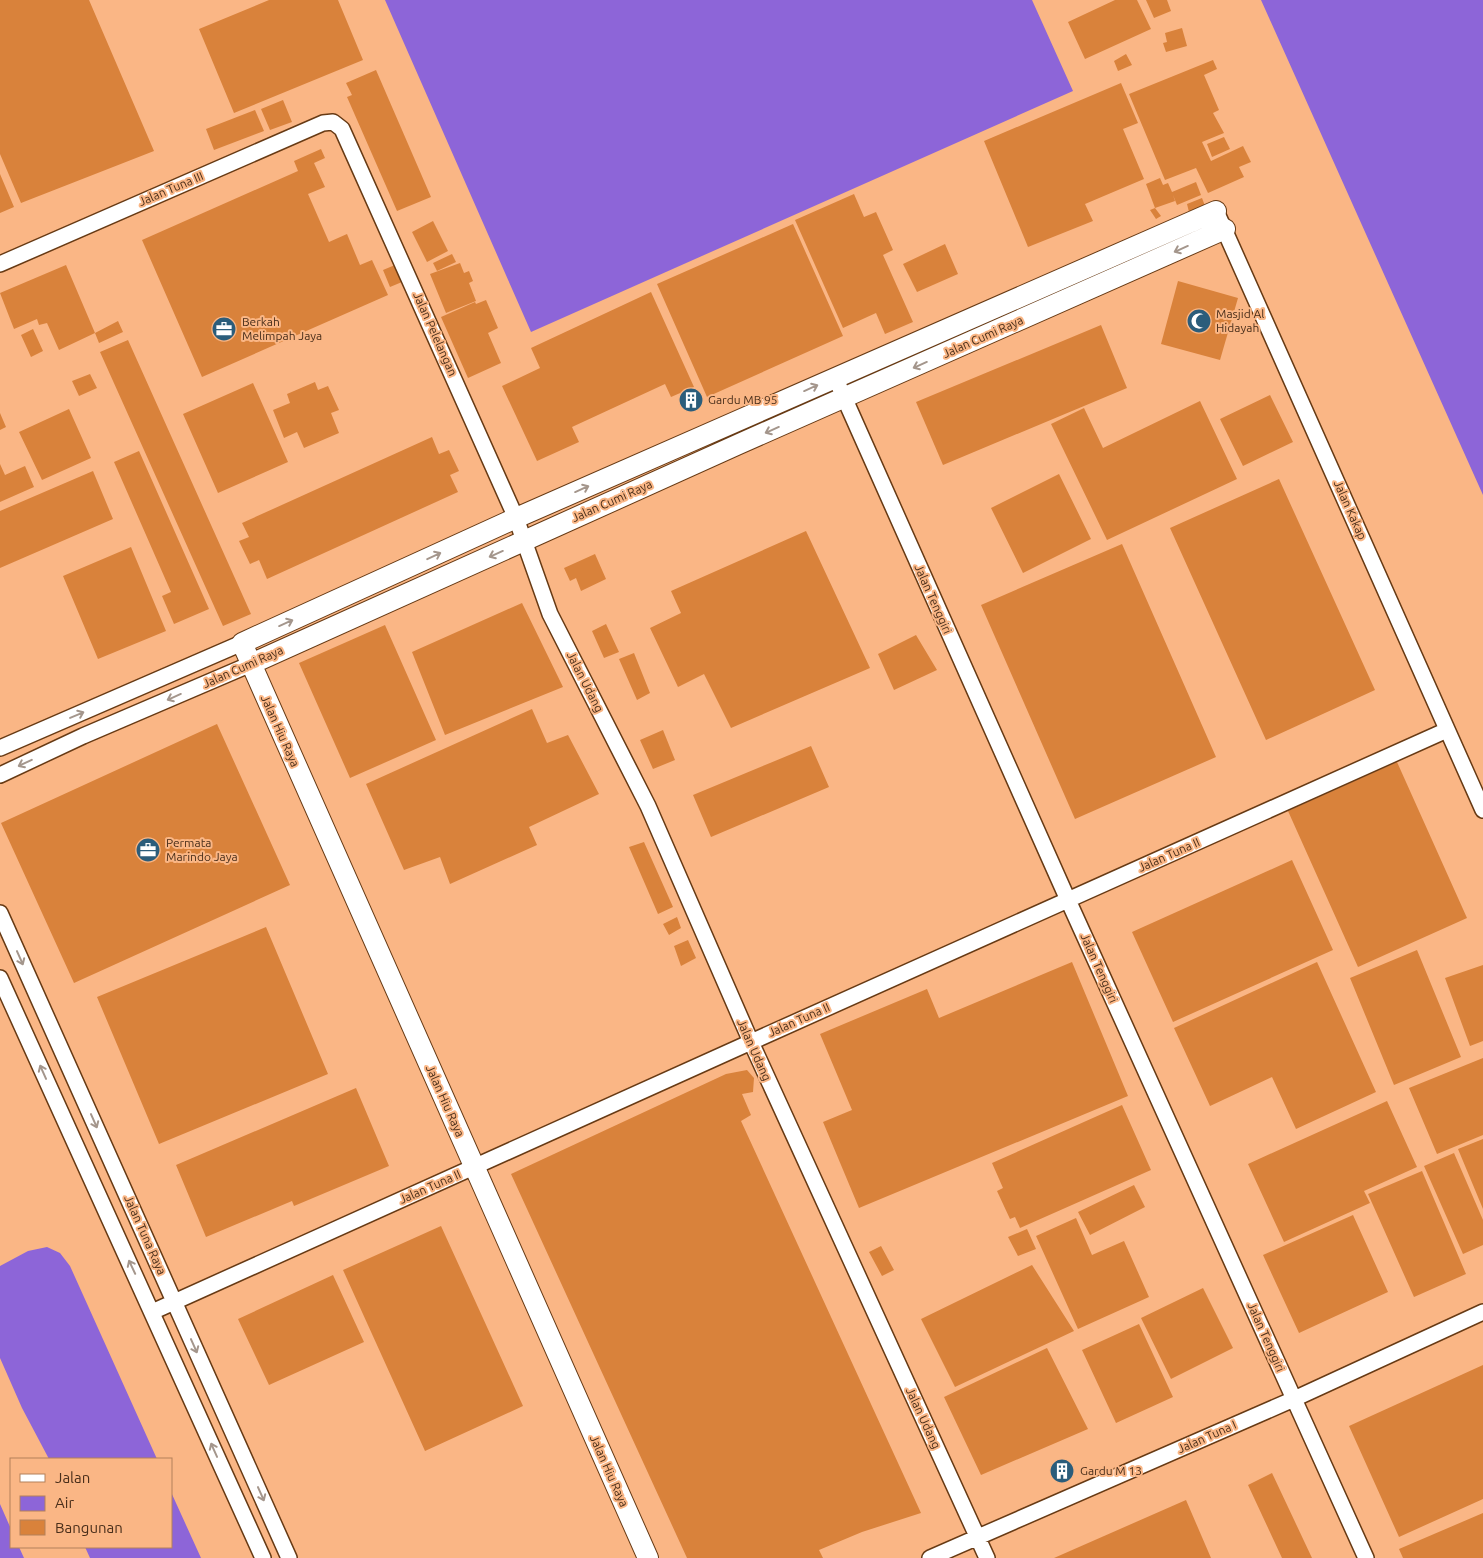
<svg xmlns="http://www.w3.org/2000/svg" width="1483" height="1558" font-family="Ubuntu,sans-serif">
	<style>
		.water { fill: #8d65d8 }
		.building { fill: #d9823b }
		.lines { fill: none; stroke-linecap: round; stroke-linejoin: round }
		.street-casing { stroke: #673a14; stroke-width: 18 }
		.secondary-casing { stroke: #673a14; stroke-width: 22 }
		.street { stroke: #fff; stroke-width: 15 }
		.secondary { stroke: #fff; stroke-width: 20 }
		.oneway { stroke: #a4968c }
		.labels { text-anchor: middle; stroke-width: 4; stroke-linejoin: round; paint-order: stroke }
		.street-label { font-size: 12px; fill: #492e1a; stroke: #fab685 }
		.poi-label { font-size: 12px; fill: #492e1a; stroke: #fab685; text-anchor: start }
	</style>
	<rect width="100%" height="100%" fill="#fab685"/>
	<!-- water -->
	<path class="water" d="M 385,0 L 1032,0 L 1073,91 L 531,332 Z
		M 1261,0 L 1483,0 L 1483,495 Z
		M 47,1247 L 60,1253 L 70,1266 L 157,1459 L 49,1459 L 22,1408 L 0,1358 L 0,1266 L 28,1251 Z
		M 171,1492 L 201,1558 L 90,1558 L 85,1547 L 171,1547 Z
		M 0,1504 L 11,1529 L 11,1547 L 19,1547 L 24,1558 L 0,1558 Z"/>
	<!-- building -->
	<path class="building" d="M 0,0 L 89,0 L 154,151 L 21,203 L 0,154 Z
		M 269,0 L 338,0 L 363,60 L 234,113 L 199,29 Z
		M 1115,0 L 1137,0 L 1151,29 L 1085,59 L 1068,22 Z
		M 1146,0 L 1167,0 L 1171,11 L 1154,18 Z
		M 1182,28 L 1187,46 L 1166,52 L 1163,43 L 1167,42 L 1165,33 Z
		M 1126,54 L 1132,65 L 1118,71 L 1114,61 Z
		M 1213,60 L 1217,69 L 1204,75 L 1219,110 L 1213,113 L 1224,133 L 1202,142 L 1211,161 L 1243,146 L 1251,162 L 1239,167 L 1244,177 L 1208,193 L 1196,168 L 1165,180 L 1129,94 Z
		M 376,70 L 431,197 L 397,211 L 347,97 L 352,95 L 346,83 Z
		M 1121,83 L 1138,123 L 1123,129 L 1144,179 L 1085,204 L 1093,221 L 1028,247 L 984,141 Z
		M 283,100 L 292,122 L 270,130 L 261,109 Z
		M 255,110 L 264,131 L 214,150 L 206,129 Z
		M 1224,137 L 1230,149 L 1212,157 L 1207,144 Z
		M 321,149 L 325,158 L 314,163 L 325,187 L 308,194 L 329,242 L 347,234 L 360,265 L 372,260 L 388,295 L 202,377 L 142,240 L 298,171 L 294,161 Z
		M 0,174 L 14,207 L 0,213 Z
		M 1160,178 L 1163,185 L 1168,183 L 1172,192 L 1196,182 L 1201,195 L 1177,205 L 1173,195 L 1175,201 L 1155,208 L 1146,184 Z
		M 854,194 L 864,217 L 876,212 L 893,250 L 883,255 L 913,322 L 885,334 L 876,313 L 843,328 L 795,220 Z
		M 1202,198 L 1205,206 L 1189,212 L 1187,204 Z
		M 1155,208 L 1161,216 L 1156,219 L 1150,210 Z
		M 433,221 L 448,251 L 427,262 L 412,232 Z
		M 793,224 L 843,336 L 707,397 L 657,284 Z
		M 945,244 L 958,274 L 917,292 L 903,264 Z
		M 452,254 L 456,262 L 437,271 L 433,263 Z
		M 460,263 L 464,273 L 469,271 L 473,281 L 469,283 L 476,301 L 446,313 L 430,274 Z
		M 66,265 L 95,333 L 59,350 L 47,323 L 39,325 L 37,319 L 14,329 L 0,293 Z
		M 395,265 L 402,282 L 390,287 L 383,270 Z
		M 1178,281 L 1238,298 L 1220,360 L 1161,344 Z
		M 651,292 L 694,387 L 671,397 L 665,384 L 572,427 L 579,442 L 537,461 L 502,386 L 540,368 L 531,348 Z
		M 486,300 L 498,328 L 488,333 L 501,363 L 468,378 L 441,317 L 475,302 L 476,304 Z
		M 118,321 L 123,332 L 99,343 L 95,333 Z
		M 1101,325 L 1127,388 L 943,465 L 916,402 Z
		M 33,329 L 43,351 L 31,357 L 21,335 Z
		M 128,340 L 251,614 L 223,626 L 100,352 Z
		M 90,374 L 97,388 L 79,396 L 72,381 Z
		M 315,382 L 318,390 L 328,386 L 339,410 L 331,413 L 339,433 L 304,448 L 297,432 L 284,438 L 273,410 L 290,403 L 287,394 Z
		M 253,383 L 288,462 L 218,493 L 183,414 Z
		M 693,395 L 696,402 L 688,405 L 685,398 Z
		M 1270,395 L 1293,442 L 1243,466 L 1220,419 Z
		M 1200,401 L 1237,479 L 1107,540 L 1051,424 L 1084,408 L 1103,448 Z
		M 69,409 L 91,458 L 42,480 L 19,432 Z
		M 0,413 L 6,427 L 0,430 Z
		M 432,437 L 439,454 L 449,450 L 459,471 L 450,475 L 458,492 L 267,579 L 259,560 L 250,564 L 239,541 L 249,537 L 242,523 Z
		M 139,451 L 209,609 L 174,624 L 162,596 L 171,592 L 114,462 Z
		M 0,464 L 5,475 L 25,466 L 34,487 L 0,502 Z
		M 93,471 L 113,519 L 0,568 L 0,511 Z
		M 1059,474 L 1091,539 L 1023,573 L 991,508 Z
		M 1279,479 L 1375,690 L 1266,740 L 1170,528 Z
		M 806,531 L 870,668 L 731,728 L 704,674 L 678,687 L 650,628 L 681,613 L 671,591 Z
		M 1122,544 L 1216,757 L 1075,819 L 981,605 Z
		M 131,547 L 166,631 L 98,659 L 63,576 Z
		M 595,554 L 606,579 L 581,591 L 576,578 L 570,581 L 564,568 Z
		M 522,603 L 563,687 L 445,735 L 412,652 Z
		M 606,624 L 619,652 L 604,658 L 592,631 Z
		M 385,625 L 436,740 L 350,778 L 299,663 Z
		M 916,635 L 937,670 L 894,690 L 878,654 Z
		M 634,653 L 650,693 L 637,700 L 619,659 Z
		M 532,709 L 547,743 L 568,735 L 599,794 L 529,827 L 537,845 L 450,884 L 440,857 L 404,870 L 366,784 Z
		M 217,724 L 290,885 L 74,983 L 1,823 Z
		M 663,730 L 675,760 L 653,769 L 640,740 Z
		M 811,746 L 829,787 L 711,837 L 693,795 Z
		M 1397,762 L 1467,918 L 1358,967 L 1288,811 Z
		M 644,842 L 673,907 L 658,914 L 629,847 Z
		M 1292,860 L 1333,950 L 1173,1022 L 1132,932 Z
		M 677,917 L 681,928 L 669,935 L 663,924 Z
		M 266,927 L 328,1074 L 159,1144 L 97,997 Z
		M 688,940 L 696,958 L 681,966 L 674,946 Z
		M 1417,950 L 1461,1057 L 1394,1085 L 1350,978 Z
		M 1072,962 L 1128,1096 L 859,1208 L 823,1122 L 852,1110 L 820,1034 L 927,989 L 939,1018 Z
		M 1317,962 L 1376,1092 L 1296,1129 L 1272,1077 L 1210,1106 L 1174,1028 Z
		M 1483,965 L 1483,1041 L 1470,1046 L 1445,978 Z
		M 1483,1058 L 1483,1135 L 1437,1154 L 1409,1088 Z
		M 747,1070 L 754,1078 L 753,1092 L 742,1094 L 751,1115 L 741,1121 L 921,1513 L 862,1532 L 819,1550 L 823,1558 L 687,1558 L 511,1174 L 726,1074 Z
		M 356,1088 L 389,1166 L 294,1206 L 292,1201 L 206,1237 L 176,1165 Z
		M 1387,1101 L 1417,1167 L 1364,1191 L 1370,1203 L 1284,1242 L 1248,1164 Z
		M 1122,1105 L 1151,1170 L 1020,1228 L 1015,1217 L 1010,1219 L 997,1191 L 1003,1188 L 992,1163 Z
		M 1483,1139 L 1483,1209 L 1458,1149 Z
		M 1454,1153 L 1483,1220 L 1483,1245 L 1463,1254 L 1424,1166 Z
		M 1422,1171 L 1466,1274 L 1414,1297 L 1368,1194 Z
		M 1134,1185 L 1145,1207 L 1090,1235 L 1078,1212 Z
		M 1353,1215 L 1388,1292 L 1299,1333 L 1263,1255 Z
		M 1076,1218 L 1092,1255 L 1124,1241 L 1149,1297 L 1078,1329 L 1036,1236 Z
		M 441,1226 L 523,1406 L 425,1451 L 343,1270 Z
		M 1027,1229 L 1036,1249 L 1018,1256 L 1008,1237 Z
		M 881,1246 L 894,1270 L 882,1276 L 869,1252 Z
		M 1032,1265 L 1074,1331 L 955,1387 L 921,1319 Z
		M 333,1275 L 364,1342 L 269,1385 L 238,1319 Z
		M 1203,1288 L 1233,1348 L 1171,1379 L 1141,1318 Z
		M 1139,1324 L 1173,1397 L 1116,1423 L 1082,1350 Z
		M 1047,1348 L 1088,1429 L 981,1475 L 944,1397 Z
		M 1483,1365 L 1483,1499 L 1399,1537 L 1349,1426 Z
		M 1067,1460 L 1073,1477 L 1058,1482 L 1052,1465 Z
		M 1272,1473 L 1312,1558 L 1282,1558 L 1248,1485 Z
		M 1186,1500 L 1211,1558 L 1054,1558 Z
		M 1483,1513 L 1483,1558 L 1403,1558 L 1399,1549 Z"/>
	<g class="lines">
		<defs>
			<path id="street" d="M 1216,211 L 1483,810
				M 0,264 L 323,123 L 333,122 L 342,129 L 516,518 L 550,614 L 648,806 L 751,1042 L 987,1558
				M 835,377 L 1068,900 L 1366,1558
				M 0,748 L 242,643
				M 0,775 L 83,736 L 251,664
				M 0,913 L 289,1558
				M 0,978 L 263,1558
				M 152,1312 L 751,1042 L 1447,730
				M 930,1558 L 1294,1399 L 1483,1312"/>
			<path id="secondary" d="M 251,664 L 739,444 L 1225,229
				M 648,1558 L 242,643 L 516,518 L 1216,211"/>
		</defs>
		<!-- street casing -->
		<use href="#street" class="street-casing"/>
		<!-- secondary casing -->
		<use href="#secondary" class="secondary-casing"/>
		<!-- street -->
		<use href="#street" class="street"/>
		<!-- secondary -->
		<use href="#secondary" class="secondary"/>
	</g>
	<!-- one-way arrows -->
	<defs><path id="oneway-shaft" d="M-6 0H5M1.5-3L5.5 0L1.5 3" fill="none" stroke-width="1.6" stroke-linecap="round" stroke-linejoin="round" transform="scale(1.25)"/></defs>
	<g class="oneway">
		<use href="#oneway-shaft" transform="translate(1181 249) rotate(156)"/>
		<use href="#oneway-shaft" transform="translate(920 365) rotate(156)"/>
		<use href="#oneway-shaft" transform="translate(811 388) rotate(-24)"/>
		<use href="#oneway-shaft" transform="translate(772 430) rotate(156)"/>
		<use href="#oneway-shaft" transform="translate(582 489) rotate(-24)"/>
		<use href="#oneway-shaft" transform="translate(496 554) rotate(156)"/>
		<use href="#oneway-shaft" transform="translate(434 556) rotate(-25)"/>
		<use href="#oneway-shaft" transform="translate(286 623) rotate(-24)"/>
		<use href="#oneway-shaft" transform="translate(174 697) rotate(156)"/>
		<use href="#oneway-shaft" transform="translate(77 715) rotate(-23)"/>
		<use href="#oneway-shaft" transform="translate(25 763) rotate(155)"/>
		<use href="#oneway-shaft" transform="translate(20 958) rotate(66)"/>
		<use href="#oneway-shaft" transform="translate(43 1072) rotate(-114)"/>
		<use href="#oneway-shaft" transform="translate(94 1121) rotate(66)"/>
		<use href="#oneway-shaft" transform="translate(132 1267) rotate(-115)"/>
		<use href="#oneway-shaft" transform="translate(194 1346) rotate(66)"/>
		<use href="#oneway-shaft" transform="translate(214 1450) rotate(-114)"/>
		<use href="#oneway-shaft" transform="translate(261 1494) rotate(66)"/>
	</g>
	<!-- icons -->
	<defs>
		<symbol id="mosque-disc" viewBox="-11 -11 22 22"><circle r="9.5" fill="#2b5d7b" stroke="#fab685"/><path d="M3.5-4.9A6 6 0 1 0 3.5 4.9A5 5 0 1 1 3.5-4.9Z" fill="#fff"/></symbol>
		<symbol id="office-disc" viewBox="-11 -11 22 22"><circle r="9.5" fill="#2b5d7b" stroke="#fab685"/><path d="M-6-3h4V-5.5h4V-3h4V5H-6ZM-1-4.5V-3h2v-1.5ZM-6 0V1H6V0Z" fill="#fff"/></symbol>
		<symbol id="building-disc" viewBox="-11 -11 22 22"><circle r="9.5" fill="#2b5d7b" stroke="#fab685"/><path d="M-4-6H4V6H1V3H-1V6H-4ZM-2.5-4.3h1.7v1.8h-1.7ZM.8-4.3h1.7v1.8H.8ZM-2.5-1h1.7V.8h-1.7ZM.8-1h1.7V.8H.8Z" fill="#fff"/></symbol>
	</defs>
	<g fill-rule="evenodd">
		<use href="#mosque-disc" x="1185" y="307" width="28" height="28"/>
		<use href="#office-disc" x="210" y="315" width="28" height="28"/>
		<use href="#building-disc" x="677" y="386" width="28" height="28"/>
		<use href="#office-disc" x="134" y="836" width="28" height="28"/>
		<use href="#building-disc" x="1048" y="1457" width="28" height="28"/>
	</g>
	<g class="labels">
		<!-- street labels -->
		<g class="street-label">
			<text transform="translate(171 189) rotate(-23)" y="4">Jalan Tuna III</text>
			<text transform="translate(435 334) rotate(66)" y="4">Jalan Pelelangan</text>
			<text transform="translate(983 337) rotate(-24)" y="4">Jalan Cumi Raya</text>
			<text transform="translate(612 501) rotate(-24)" y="4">Jalan Cumi Raya</text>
			<text transform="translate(1350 510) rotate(66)" y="4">Jalan Kakap</text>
			<text transform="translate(933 599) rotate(66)" y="4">Jalan Tenggiri</text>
			<text transform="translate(243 667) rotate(-24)" y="4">Jalan Cumi Raya</text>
			<text transform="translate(585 682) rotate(63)" y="4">Jalan Udang</text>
			<text transform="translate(280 731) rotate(66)" y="4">Jalan Hiu Raya</text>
			<text transform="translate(1169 855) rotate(-24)" y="4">Jalan Tuna II</text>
			<text transform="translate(1099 968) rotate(66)" y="4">Jalan Tenggiri</text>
			<text transform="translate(799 1020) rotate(-24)" y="4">Jalan Tuna II</text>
			<text transform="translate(754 1050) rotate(66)" y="4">Jalan Udang</text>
			<text transform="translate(445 1101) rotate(66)" y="4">Jalan Hiu Raya</text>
			<text transform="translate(430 1187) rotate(-24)" y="4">Jalan Tuna II</text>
			<text transform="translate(145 1235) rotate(66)" y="4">Jalan Tuna Raya</text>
			<text transform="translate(1266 1337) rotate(66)" y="4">Jalan Tenggiri</text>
			<text transform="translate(923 1418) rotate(65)" y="4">Jalan Udang</text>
			<text transform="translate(1207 1437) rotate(-24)" y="4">Jalan Tuna I</text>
			<text transform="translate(609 1471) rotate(66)" y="4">Jalan Hiu Raya</text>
		</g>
		<!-- poi labels -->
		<g class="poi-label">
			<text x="1216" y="318">Masjid Al<tspan x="1216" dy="14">Hidayah</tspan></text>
			<text x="242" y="326">Berkah<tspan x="242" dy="14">Melimpah Jaya</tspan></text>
			<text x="708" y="404">Gardu MB 95</text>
			<text x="166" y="847">Permata<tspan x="166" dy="14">Marindo Jaya</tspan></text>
			<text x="1080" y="1475">Gardu M 13</text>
		</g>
	</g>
	<!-- legend -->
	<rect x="10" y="1458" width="162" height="90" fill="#fab685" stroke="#b3805a"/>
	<rect x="20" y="1474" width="25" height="8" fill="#ffffff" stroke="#b3805a"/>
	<text x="55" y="1483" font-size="15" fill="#492e1a">Jalan</text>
	<rect x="20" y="1496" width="25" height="15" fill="#8d65d8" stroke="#b3805a"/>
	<text x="55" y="1508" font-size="15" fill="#492e1a">Air</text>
	<rect x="20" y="1520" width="25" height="15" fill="#d9823b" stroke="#b3805a"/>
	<text x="55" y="1533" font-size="15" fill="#492e1a">Bangunan</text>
</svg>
